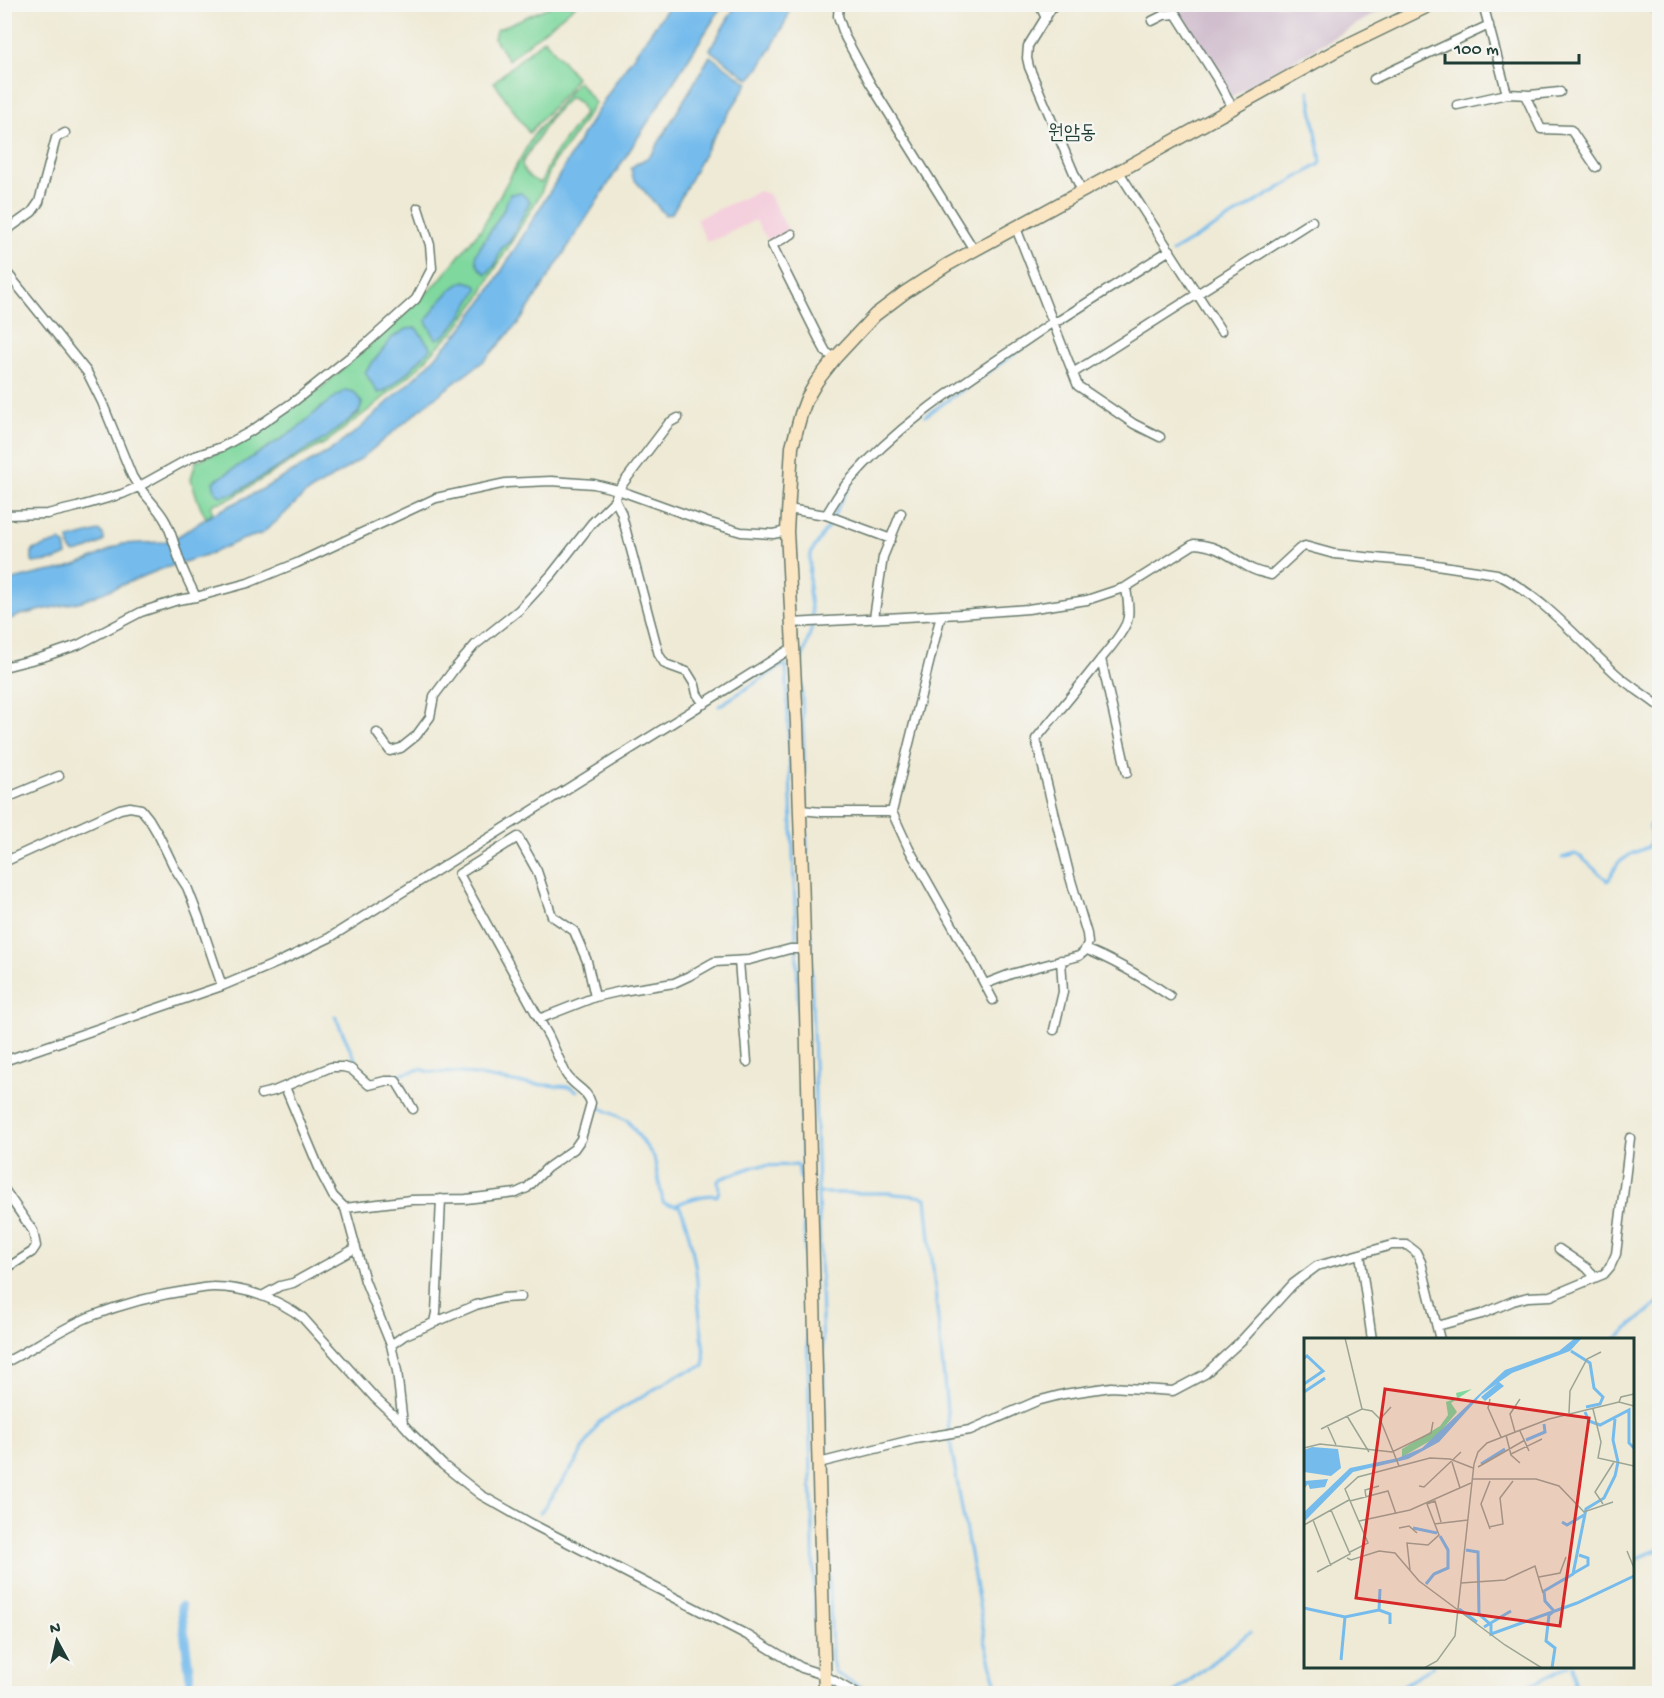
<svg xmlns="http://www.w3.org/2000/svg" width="1664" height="1698" font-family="'Gochi Hand','Poor Story',sans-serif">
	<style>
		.built { fill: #f4cfdd }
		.industrial { fill: #d0bdcd }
		.green { fill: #7fd89e; stroke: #4f8a69; stroke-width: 1.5; fill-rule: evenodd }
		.water { fill: #75bbec; stroke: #4a7c90; stroke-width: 1.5 }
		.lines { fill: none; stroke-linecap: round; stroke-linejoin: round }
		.stream { stroke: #75bbec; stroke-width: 3 }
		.canal { stroke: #75bbec; stroke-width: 9 }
		.street-casing { stroke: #687a6c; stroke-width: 11 }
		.secondary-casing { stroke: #687a6c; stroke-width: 15 }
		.street { stroke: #fff; stroke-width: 8 }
		.secondary { stroke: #fbe6c4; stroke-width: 12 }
		.labels { text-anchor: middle; stroke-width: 4.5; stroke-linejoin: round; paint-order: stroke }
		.quarter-label { font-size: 20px; fill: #1f3d34; stroke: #f6f6f2 }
		.inset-river { fill: none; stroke: #75bbec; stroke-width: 3 }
		.inset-road { fill: none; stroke: #9ca595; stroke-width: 1.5 }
		.view { fill: #d62828; fill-opacity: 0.15; stroke: #d62828; stroke-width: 3 }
		.inset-edge { fill: none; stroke: #1f3d34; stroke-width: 3 }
	</style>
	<rect width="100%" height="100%" fill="#f6f6f2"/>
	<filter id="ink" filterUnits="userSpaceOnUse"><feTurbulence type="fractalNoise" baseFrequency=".0167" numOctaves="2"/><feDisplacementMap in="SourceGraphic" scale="12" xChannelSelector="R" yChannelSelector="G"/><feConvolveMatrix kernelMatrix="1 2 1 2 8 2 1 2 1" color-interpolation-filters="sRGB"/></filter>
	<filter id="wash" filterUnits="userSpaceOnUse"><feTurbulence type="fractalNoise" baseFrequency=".008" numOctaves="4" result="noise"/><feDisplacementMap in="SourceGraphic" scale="24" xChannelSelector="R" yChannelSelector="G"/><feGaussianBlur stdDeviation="1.35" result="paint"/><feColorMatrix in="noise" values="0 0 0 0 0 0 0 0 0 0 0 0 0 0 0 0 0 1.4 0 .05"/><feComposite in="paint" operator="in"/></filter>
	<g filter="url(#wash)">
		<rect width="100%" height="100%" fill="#efead5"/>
		<!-- built -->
		<path class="built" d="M 759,191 L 769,194 L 789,232 L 769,242 L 755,220 L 723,236 L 707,242 L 696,219 Z"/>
		<!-- industrial -->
		<path class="industrial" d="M 1175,5 L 1390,5 L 1231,97 Z"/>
		<!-- green -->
		<path class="green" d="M 553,5 L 576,5 L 508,60 L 494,38 L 496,30 Z
			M 544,39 L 576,77 L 566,92 L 529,133 L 494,82 Z
			M 578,81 L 595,103 L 567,146 L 554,161 L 540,195 L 492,274 L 480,297 L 454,332 L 445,339 L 415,371 L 370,409 L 325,443 L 285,465 L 232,498 L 221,502 L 215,503 L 211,507 L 213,514 L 206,518 L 198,501 L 191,479 L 196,461 L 246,441 L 322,387 L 406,313 L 437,283 L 481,229 L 533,136 ZM 570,97 L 580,103 L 584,114 L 552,157 L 541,183 C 531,179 524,175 522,163 L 551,117 ZM 510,195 L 530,201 L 510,241 L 501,249 L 476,254 L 503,211 ZM 431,348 L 408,372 L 384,392 L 365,372 L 380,354 ZM 362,403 L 359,413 L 326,438 L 235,493 L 213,482 L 294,431 L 323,406 Z"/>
		<!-- water -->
		<path class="water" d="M 670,5 L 723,5 L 521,320 L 485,360 L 433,399 L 357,462 L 304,495 L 277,521 L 261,534 L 241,540 L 212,553 L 159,570 L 82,601 L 20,615 L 5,621 L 5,582 L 41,573 L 64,569 L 89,560 L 121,544 L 163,542 L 177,537 L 213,514 L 259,491 L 328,452 L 358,430 L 426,367 L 459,332 L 487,295 L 549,193 L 583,134 L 618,78 Z
			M 736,5 L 786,5 L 789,13 C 785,25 758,74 749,79 L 711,51 L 710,49 Z
			M 710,56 L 748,83 L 711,141 L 675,208 L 672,213 L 665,215 L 633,178 L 631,168 C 638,161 645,161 652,154 Z
			M 521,193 L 530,201 L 510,241 L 501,249 L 495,265 L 486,274 C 479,268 475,264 476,254 L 503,211 L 510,194 Z
			M 465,281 L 475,284 L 478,289 C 469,303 452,336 436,339 L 426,321 C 436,306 448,288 465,281 Z
			M 416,328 L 431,348 C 420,359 392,391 378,393 L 365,372 L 393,337 L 407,329 Z
			M 345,390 L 354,392 L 362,403 L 359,412 L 326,438 L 235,493 L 221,496 L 216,493 L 213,482 L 294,431 L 323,406 Z
			M 99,531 L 103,534 L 104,541 L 89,549 L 75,553 C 69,549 68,546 69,539 Z
			M 60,541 L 65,545 L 67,555 L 56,560 L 33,563 L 32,561 L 32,550 Z"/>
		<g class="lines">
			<!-- stream -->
			<path class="stream" d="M 1643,4 L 1660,17
				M 1172,252 L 1320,164 L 1321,161 L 1309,91
				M 925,416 L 1052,328
				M 719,706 L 783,665 L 786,665 L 797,960 L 815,1619 L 816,1622
				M 807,853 L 801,663 L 812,627 L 812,614 L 809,592 L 810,558 L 812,551 L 831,522 L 844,495 L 850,486
				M 1562,858 L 1575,854 L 1581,857 L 1608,881 L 1618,863 L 1631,854 L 1648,847 L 1651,840 L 1650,825 L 1660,813
				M 810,935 C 818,1177 825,1418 832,1660 L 835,1673 L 875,1694
				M 335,1016 L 362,1074
				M 387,1078 L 421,1069 L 429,1072 L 462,1073 L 519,1083 L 571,1087 L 577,1091
				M 818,1193 L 890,1193 C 902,1196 915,1194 926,1198 L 950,1441 L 986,1644 L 999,1694
				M 676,1205 C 686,1200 708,1193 717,1196 L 719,1191 L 718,1181 L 720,1179 L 755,1166 L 798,1165 L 800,1178 L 803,1179
				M 1614,1340 L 1660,1302
				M 540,1513 L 575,1463 L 599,1422 L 680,1374 L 704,1366 L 705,1361 L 697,1291 C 699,1276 687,1218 679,1206 L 666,1204 L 663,1202 L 654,1157 L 628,1121 L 594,1105
				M 1632,1560 L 1660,1549
				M 1573,1666 L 1576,1694
				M 1173,1694 L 1250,1632
				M 1383,1694 L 1402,1686 L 1434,1666
				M 1514,1694 L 1569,1666"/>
			<!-- canal -->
			<path class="canal" d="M 181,1606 L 192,1694"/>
		</g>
	</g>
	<g filter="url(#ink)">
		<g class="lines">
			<defs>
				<path id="street" d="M 839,4 L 838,16 L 845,37 L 870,83 L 974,250
					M 1039,4 L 1046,18
					M 1054,4 L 1028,46 L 1027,58 L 1029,67 L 1082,192
					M 1483,4 L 1507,94
					M 1152,21 L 1164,15 L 1176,14 L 1216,77 L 1233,108
					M 1374,79 L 1489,25
					M 1525,95 L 1541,129 L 1571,130 L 1596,167
					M 1457,105 L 1507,94 L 1530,95 L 1560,92
					M 1119,172 L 1221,331
					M 1016,228 L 1078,386 L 1134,424 L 1160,437
					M 4,232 L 32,212 L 39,202 L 56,138 L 65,133
					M 792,234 L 772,245 L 820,341 L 826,352 L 835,358
					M 4,269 L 87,372 L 102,402 L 132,476 C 141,493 157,505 166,522 C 173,536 176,552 182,567 C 186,577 191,587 196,597
					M 1073,373 L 1312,221
					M 615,500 L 621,512 L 659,655 L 665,664 L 687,672 L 695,685 L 697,694 L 704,704
					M 788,509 L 826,515 L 891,539
					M 4,515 L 47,514 L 77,507 L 122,494 L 138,487 L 192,457 L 222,447 L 251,431 L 296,400 L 366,344 L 416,299 L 432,268 L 430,245 L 418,208
					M 826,515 C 833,504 840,491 849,481 C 906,415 983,371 1053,322 L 1060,320 L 1170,250
					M 941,615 L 892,812 L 909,849 L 973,962 L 993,1000
					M 874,618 L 883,557 L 901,513
					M 791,623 L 961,614 L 1028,609 L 1087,600 L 1126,587 L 1194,544 C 1219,545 1231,558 1252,569 C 1258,572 1265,573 1271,575 L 1299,549 L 1305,546 L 1334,554 L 1416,562 L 1497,574 C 1544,598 1577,638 1615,673 C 1628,685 1645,695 1660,707
					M 1101,659 L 1127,773
					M 4,667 L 43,657 L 78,645 L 141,612 L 178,600 L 196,597 L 248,583 L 297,563 L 436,498 L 506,483 L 551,481 L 594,484 L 618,490 L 707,522 L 741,532 L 773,534 L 787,531
					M 377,733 L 390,751 L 401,748 L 416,736 L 430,717 L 434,696 L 455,668 L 475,645 L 519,610 L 552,574 L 592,523 L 615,500 L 618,490 L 669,423 L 678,418
					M 4,799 L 59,776
					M 800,810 L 822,812 L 892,812
					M 4,862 L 120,809 L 130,807 L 141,809 L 149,819 L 159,836 L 174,867 L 187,887 L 199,918 L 222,986
					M 1085,949 C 1116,961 1142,977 1170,996
					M 739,961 L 747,1062
					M 985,984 L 1011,974 L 1079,956 L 1084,952 L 1088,943 L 1087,934 L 1070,877 L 1036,739 C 1058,712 1080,686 1101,659 C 1110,648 1120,637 1126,624 C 1131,613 1127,598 1126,587
					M 539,1019 L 595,997 L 622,991 L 674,983 L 689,976 L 714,962 L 749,960 L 790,949 L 804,949
					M 1054,1030 L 1063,992 L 1061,960
					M 4,1061 L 222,986 L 279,962 L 329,938 L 792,648
					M 285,1087 L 322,1175 L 333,1196 L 345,1208
					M 261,1094 L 274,1091 L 331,1067 L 343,1067 L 351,1069 L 369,1085 L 385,1081 L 396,1081 L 413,1109
					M 4,1189 L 33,1231 L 36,1246 L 32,1252 L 4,1270
					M 1559,1249 L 1587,1268 L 1595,1277
					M 1360,1254 L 1372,1340
					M 262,1296 L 280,1286 L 293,1283 L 356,1248
					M 434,1322 L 436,1313 L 441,1199
					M 1437,1326 L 1482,1314 L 1513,1301 L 1528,1297 L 1551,1296 L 1604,1274 L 1610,1267 L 1616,1254 L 1630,1138
					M 391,1345 L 405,1335 L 476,1305 L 502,1298 L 521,1297
					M 4,1363 C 33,1349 60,1329 89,1317 C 122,1304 156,1295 191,1290 C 198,1289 206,1287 213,1287 C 245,1287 278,1299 303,1318 L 375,1398 L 403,1424 L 411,1433 L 443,1465 L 481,1495 L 532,1524 L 747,1635 L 802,1668 L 824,1675 L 857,1694
					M 403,1424 L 397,1371 L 391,1345 L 365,1281 L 345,1208 L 411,1200 L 466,1199 L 516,1193 L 527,1188 L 547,1168 L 574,1149 L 581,1139 L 591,1103 C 588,1090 573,1086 566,1074 L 549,1037 L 459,874 L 518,837 L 537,871 L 552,916 L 574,931 L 587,961 L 595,997
					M 819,1463 L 915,1439 L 970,1430 L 1037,1401 L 1064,1394 L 1111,1387 L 1173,1391 L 1205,1374 L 1242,1340 L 1293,1284 L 1317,1266 L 1392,1245 L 1407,1245 L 1416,1252 L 1421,1262 L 1440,1340"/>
				<path id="secondary" d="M 825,1694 L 803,904 L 797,724 L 787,531 L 792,447 L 801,414 L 807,398 L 817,381 L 835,358 L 875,315 L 904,293 L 947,265 L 1136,162 L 1337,50 L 1432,4"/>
			</defs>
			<!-- street casing -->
			<use href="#street" class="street-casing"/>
			<!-- secondary casing -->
			<use href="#secondary" class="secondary-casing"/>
			<!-- street -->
			<use href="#street" class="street"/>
			<!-- secondary -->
			<use href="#secondary" class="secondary"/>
		</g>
	</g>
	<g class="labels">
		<!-- quarter labels -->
		<g class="quarter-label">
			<text x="1072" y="138">원암동</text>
		</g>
	</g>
	<!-- overview -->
	<g transform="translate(1304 1338)">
		<rect width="330" height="330" fill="#efead5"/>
		<path d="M 168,51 L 147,65 L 153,74 L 131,100 L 98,119 L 98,111 L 136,88 L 144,77 L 142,64 L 153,60 L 152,55 Z" fill="#7fd89e"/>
		<path d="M 271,0 L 278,0 L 266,13 L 208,35 L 195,44 L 200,48 L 181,63 L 177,59 L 194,45 L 178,56 L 135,104 L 104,121 L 49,134 L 0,184 L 0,174 L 46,130 L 94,120 L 118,110 L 201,32 L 255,13 ZM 8,109 L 34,111 L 37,130 L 27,138 L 0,134 L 0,112 ZM 24,141 L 21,149 L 6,151 L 4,146 L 0,151 L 0,143 Z" fill="#75bbec"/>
		<path class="inset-river" d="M 267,13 L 286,25 L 290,50 L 299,59 L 296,66 L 282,69M 0,20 L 3,18 L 19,33 L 0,46M 0,54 L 21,40M 281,74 L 285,83 L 296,87 L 325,72 L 325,105 L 330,110M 222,102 L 241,94 L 240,86M 177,126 L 201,111M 258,184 L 263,187 L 280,177M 109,190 L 133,195M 162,212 L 174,214 L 175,276 L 187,287 L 187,296 L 273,265 L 330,238M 270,235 L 284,227 L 284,220 L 275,217M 122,246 L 130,236 L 144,230 L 144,212 L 136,198M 0,270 L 41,279 L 75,272 L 76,251M 155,271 L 173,284M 75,272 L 86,276 L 86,286M 180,289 L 207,273M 37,322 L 41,279M 248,330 L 251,310 L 242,303 L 245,277 L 250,273 L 241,263 L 240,253 L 269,236 L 282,171 L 300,160 L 311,138 L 314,124 L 309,102 L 311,81"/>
		<path class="inset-road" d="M 41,0 L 58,71M 186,61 L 184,70 L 197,99M 315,64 L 317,59 L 330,56M 87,69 L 76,81 L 95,128M 289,71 L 297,104 L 294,120 L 330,128M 265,75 L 266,53 L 283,21 L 297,14M 43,78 L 65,114M 23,87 L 32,107M 17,91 L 58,71 L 68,73 L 76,81M 216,93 L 225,113M 211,94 L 206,76 L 216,61M 202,97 L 207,117 L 216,125M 0,110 L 16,106 L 88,114 L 127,95 L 129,84M 207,116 L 238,101M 148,124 L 156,150M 170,126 L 174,114 L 183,105 L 245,81 L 315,64 L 330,68M 174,129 L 221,102M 168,141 L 232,141 L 255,148 L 280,174 L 309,164M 115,148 L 120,149 L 157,114M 62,159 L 61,152 L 75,148M 46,163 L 84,153 L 92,176M 299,166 L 291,154 L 310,124M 9,182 L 27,228M 55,183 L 106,172 L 167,145M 130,186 L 164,182M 0,187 L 45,162M 185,189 L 199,186 L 196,160 L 209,143M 95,190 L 105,188 L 113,195M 186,191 L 177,166 L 186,143M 323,213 L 330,230M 46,214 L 64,205 L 41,151 L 54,139 L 126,120 L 146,121 L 169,130M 43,220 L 47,222 L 75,213 L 91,215 L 115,243 L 201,307 L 238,330M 106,232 L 103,205 L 124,207 L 135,197 L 123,166 L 131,163 L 137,184M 13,234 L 46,216 L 27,172M 235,239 L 256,235 L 262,219M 157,245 L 201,242 L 231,228 L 239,255M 120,330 L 133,323 L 151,298 L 170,126"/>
		<path class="view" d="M 81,51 L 285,80 L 256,288 L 52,260 Z"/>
		<rect width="330" height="330" class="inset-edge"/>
	</g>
	<!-- margin -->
	<rect width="1664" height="1698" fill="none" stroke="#f6f6f2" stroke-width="24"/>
	<!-- north arrow -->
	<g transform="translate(57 1641) rotate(352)" stroke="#f6f6f2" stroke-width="4.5" paint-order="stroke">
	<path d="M0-4.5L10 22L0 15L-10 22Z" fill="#1f3d34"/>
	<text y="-9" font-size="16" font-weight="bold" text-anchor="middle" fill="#1f3d34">N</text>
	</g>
	<!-- scale -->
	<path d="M1445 54v9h134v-9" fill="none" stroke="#1f3d34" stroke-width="3"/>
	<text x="1454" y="54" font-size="18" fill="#1f3d34" stroke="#f6f6f2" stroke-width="4.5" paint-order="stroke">100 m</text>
</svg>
